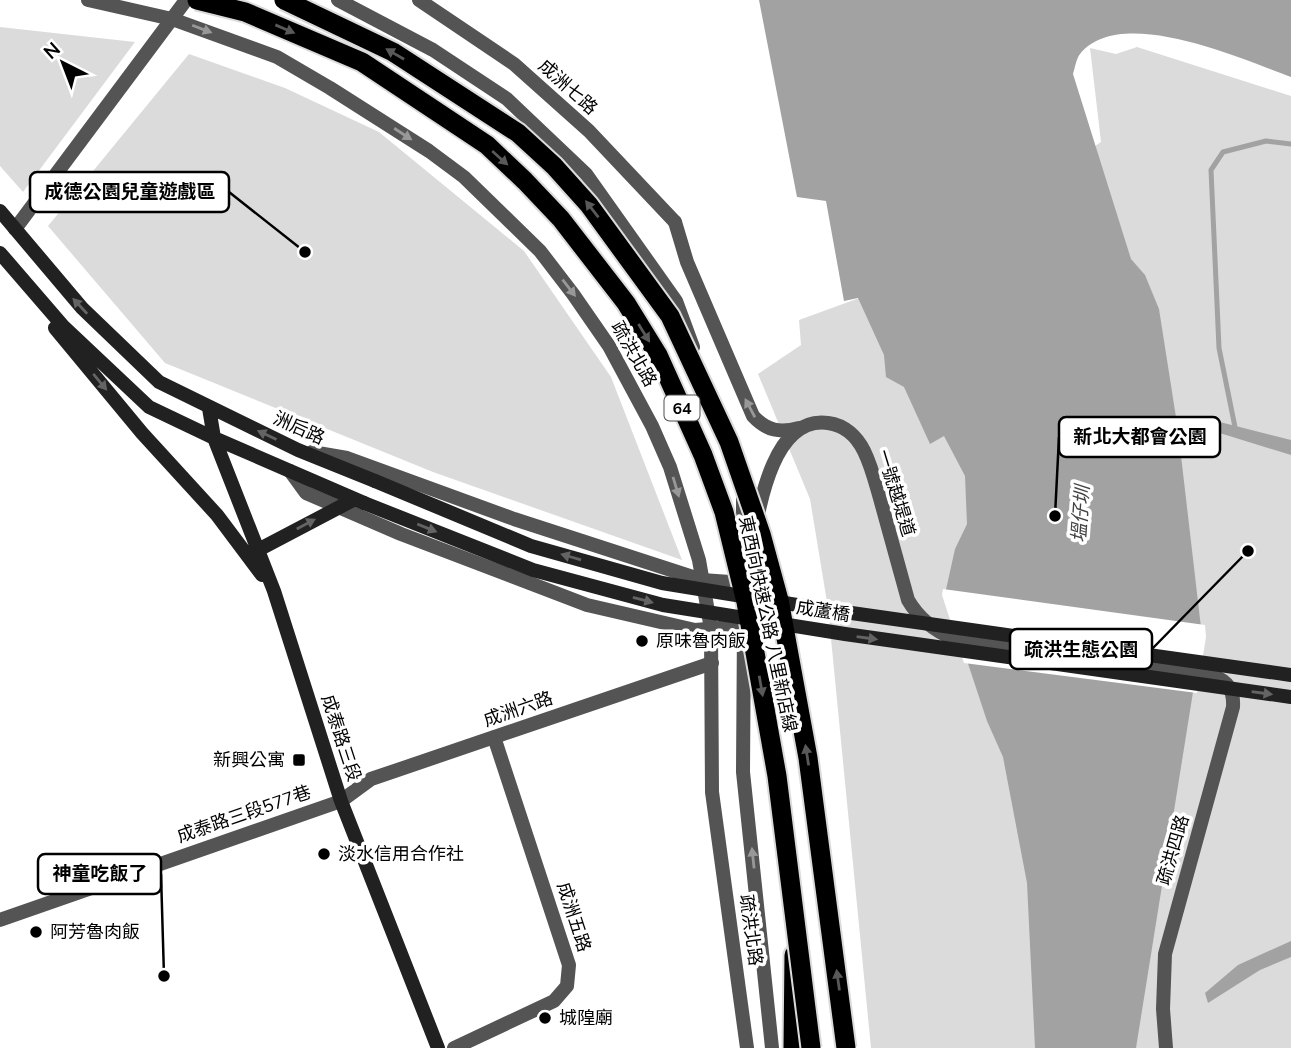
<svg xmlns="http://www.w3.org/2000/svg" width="1291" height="1048" font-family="'Nunito Sans','Noto Sans TC',sans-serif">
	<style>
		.green { fill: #dbdbdb }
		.water { fill: #a2a2a2 }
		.pier { fill: #fff }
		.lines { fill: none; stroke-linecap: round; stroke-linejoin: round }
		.stream { stroke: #a2a2a2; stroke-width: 5 }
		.trunk-casing { stroke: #dbdbdb; stroke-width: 23 }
		.minor { stroke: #545454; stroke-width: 14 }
		.tertiary { stroke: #545454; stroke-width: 14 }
		.secondary { stroke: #212121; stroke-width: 14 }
		.trunk { stroke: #000; stroke-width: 19 }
		.trunk-bridge-casing { stroke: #dbdbdb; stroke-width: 23; stroke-linecap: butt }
		.secondary-bridge { stroke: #212121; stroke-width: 14 }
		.trunk-bridge { stroke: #000; stroke-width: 19 }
		.oneway { fill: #989898 }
		.oneway2 { fill: #595959 }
		.oneway3 { fill: #646464 }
		.poi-dot { fill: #000; stroke: #fff; stroke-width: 2.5 }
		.labels { text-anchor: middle; stroke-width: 7; stroke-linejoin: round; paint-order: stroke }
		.shield { fill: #fff; stroke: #4c4c4c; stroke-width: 2 }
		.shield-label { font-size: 16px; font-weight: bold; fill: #000 }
		.street-label { font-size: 18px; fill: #000; stroke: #fff }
		.poi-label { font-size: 18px; fill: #000; stroke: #fff; text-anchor: start }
		.water-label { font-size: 19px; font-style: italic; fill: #434343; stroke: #fff }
		.leader { fill: none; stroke: #000; stroke-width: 2.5 }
		.callout-dot { fill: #000; stroke: #fff; stroke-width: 2.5 }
		.callout { fill: #fff; stroke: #000; stroke-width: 2.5 }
		.callout-label { font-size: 19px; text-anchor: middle; font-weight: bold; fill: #000 }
	</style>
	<rect width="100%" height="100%" fill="#fff"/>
	<!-- green -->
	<path class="green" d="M 0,27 L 135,42 L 23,192 L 0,166 Z
		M 1137,47 L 1291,96 L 1291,1048 L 871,1048 L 828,608 L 810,499 L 758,374 L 801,345 L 799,320 L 884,289 L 1101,142 L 1090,48 L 1116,54 Z
		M 189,54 L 285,88 L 379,132 L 524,251 L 611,377 L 682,560 L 433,472 L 165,363 L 48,226 Z"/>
	<!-- water -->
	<path class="water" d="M 759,0 L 1291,0 L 1291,77 C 1242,59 1120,4 1080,54 C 1076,59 1075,68 1073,74 L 1131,259 L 1145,275 L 1159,309 L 1178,430 L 1202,636 L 1136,1048 L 1035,1048 L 1027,883 L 1003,757 L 987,721 L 945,594 L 955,549 L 967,524 L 965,476 L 944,436 L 930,444 L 904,387 L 886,377 L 884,355 L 858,298 L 844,301 L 826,201 L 797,197 Z
		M 1216,421 L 1291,440 L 1291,455 L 1210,430 L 1209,423 Z
		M 1291,941 L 1291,957 L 1260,970 L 1208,1003 L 1205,993 L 1238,965 Z"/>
	<!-- pier -->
	<path class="pier" d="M 943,589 L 1205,625 L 1206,637 L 1197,693 L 964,663 L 942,595 Z"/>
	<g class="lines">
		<!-- stream -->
		<path class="stream" d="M 1235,427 L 1219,348 L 1211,170 L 1223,152 L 1266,141 L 1291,144"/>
		<defs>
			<path id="trunk" d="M 793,1048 L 794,955"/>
		</defs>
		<!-- trunk casing -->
		<use href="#trunk" class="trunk-casing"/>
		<!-- minor -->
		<path class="minor" d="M 419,0 L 514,64 L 589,131 L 675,222
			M 15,229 L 186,0
			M 312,452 L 347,458 L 514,519 L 702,580 L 744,583
			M 290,471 L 306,493 L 401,534 L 587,605 L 695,630 L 744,626
			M 0,920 L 341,801 L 371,779 L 712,663
			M 454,1048 L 554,1001 L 567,986 L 569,965 L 494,737"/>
		<!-- tertiary -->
		<path class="tertiary" d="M 88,0 L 172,19 L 277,57 L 330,88 L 429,151 L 464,177 L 540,251 L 573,294 L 609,346 L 652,426 L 670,467 L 699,560 L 711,629 L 712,792 L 747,1048
			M 338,0 L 433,50 L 507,99 L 586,174 L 676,301 L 693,347
			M 675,222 L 687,262 L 753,416 C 767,431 780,433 799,428
			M 743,494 L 743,565
			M 749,563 C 757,522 768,415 828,423 C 845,425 857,437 864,451 C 872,467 876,485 881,502 C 890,535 899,567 908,600 C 919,619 935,631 954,639 L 1212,675 C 1228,681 1234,690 1233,707 L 1165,954 L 1163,1009 L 1166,1048
			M 744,624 L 743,772 L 772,1048"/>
		<!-- secondary -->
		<path class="secondary" d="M 0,211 L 82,308 L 159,382 L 298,450 L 375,481
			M 0,253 L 63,326 L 149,407 L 214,438 L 364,503
			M 55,328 L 142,433 L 217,515 L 262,575
			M 209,408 L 214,438 L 274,591 L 341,801 L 438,1048
			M 258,550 L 355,499"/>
		<!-- trunk -->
		<use href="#trunk" class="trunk"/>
		<defs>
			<path id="trunk-bridge" d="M 197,0 L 245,12 L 362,62 L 487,145 L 525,181 L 561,219 L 626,303 L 658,355 L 703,455 L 724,512 L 746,602 L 777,776 L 811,1048
				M 284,0 L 393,52 L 518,133 L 554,166 L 589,205 L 670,316 L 729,442 L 761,534 L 779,600 L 808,758 L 846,1048"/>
		</defs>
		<!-- trunk-bridge casing -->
		<use href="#trunk-bridge" class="trunk-bridge-casing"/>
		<!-- secondary-bridge -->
		<path class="secondary-bridge" d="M 375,481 L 531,546 L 662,583 L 816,608 L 1291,675
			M 364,503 L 533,570 L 663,605 L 845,634 L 1291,697"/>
		<!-- trunk-bridge -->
		<use href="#trunk-bridge" class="trunk-bridge"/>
	</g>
	<!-- one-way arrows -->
	<defs><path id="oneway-solid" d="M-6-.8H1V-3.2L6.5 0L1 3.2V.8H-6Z" transform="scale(1.75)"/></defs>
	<g class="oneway">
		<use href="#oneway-solid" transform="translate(202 29) rotate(21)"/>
		<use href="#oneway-solid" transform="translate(403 134) rotate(33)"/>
		<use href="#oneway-solid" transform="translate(569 288) rotate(52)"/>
		<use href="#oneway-solid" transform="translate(750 408) rotate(-118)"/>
		<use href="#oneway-solid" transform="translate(676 487) rotate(73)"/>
		<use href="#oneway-solid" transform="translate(753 858) rotate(-96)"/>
	</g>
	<g class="oneway2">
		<use href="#oneway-solid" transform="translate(285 29) rotate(23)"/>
		<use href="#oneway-solid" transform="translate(395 54) rotate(-150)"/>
		<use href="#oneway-solid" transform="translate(500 158) rotate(42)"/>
		<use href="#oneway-solid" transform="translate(592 209) rotate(-128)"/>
		<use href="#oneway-solid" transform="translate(644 333) rotate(58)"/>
		<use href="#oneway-solid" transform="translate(761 686) rotate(80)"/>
		<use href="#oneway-solid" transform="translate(807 755) rotate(-99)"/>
		<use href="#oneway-solid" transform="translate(838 980) rotate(-98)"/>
	</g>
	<g class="oneway3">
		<use href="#oneway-solid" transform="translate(80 306) rotate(-133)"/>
		<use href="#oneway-solid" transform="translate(100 382) rotate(50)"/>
		<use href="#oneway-solid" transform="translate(267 435) rotate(-155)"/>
		<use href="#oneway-solid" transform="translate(306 524) rotate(-28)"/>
		<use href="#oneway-solid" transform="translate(427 528) rotate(22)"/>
		<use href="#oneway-solid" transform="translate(571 557) rotate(-164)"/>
		<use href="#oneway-solid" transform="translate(643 600) rotate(15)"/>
		<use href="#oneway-solid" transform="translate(867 638) rotate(8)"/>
		<use href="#oneway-solid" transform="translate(1262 693) rotate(8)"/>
	</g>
	<!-- markers -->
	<g class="poi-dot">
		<circle cx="642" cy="641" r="7"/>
		<rect x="292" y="753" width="14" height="14" rx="3.5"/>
		<circle cx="324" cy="854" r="7"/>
		<circle cx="36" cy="932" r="7"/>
		<circle cx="545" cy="1018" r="7"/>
	</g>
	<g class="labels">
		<!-- shield labels -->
		<rect class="shield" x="664.5" y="395.5" width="35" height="25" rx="5"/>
		<g class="shield-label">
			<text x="682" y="414">64</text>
		</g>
		<!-- street labels -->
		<g class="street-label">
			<text transform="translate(568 87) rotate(42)" y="6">成洲七路</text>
			<text transform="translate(634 354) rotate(60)" y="6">疏洪北路</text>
			<text transform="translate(299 428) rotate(24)" y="6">洲后路</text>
			<text transform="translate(896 493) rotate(73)" y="6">一號越堤道</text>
			<text transform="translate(823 611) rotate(9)" y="6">成蘆橋</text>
			<text transform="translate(768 624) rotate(78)" y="6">東西向快速公路 八里新店線</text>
			<text transform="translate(518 709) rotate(-19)" y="6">成洲六路</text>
			<text transform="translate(341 738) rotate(72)" y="6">成泰路三段</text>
			<text transform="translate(244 814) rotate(-19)" y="6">成泰路三段577巷</text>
			<text transform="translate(1173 850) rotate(-74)" y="6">疏洪四路</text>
			<text transform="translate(574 917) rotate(72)" y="6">成洲五路</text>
			<text transform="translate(751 930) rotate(82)" y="6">疏洪北路</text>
		</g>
		<!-- poi labels -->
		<g class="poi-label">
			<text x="656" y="647">原味魯肉飯</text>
			<text x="285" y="766" text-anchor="end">新興公寓</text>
			<text x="338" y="860">淡水信用合作社</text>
			<text x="50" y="938">阿芳魯肉飯</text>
			<text x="559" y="1024">城隍廟</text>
		</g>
		<!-- water labels -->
		<g class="water-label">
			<text transform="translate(1080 514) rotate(-86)" y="7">塭仔圳</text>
		</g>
	</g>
	<!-- callouts -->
	<path class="leader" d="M305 252L229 192M1055 516L1059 437M1248 551L1152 649M164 976L161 874"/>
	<g class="callout-dot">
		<circle cx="305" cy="252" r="7"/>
		<circle cx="1055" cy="516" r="7"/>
		<circle cx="1248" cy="551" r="7"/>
		<circle cx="164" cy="976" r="7"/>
	</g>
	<g class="callout">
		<rect x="30" y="172" width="199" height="40" rx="7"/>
		<rect x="1059" y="417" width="161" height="40" rx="7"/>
		<rect x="1010" y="629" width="142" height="40" rx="7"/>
		<rect x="38" y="854" width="123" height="40" rx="7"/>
	</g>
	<g class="callout-label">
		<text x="130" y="198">成德公園兒童遊戲區</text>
		<text x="1140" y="443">新北大都會公園</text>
		<text x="1081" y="656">疏洪生態公園</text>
		<text x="100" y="880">神童吃飯了</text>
	</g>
	<!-- north arrow -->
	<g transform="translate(63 63) rotate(318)" stroke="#ffffff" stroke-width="5" paint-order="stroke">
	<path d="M0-5L12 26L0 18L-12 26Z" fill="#000000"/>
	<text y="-10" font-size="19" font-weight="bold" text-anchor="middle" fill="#000000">N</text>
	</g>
</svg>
